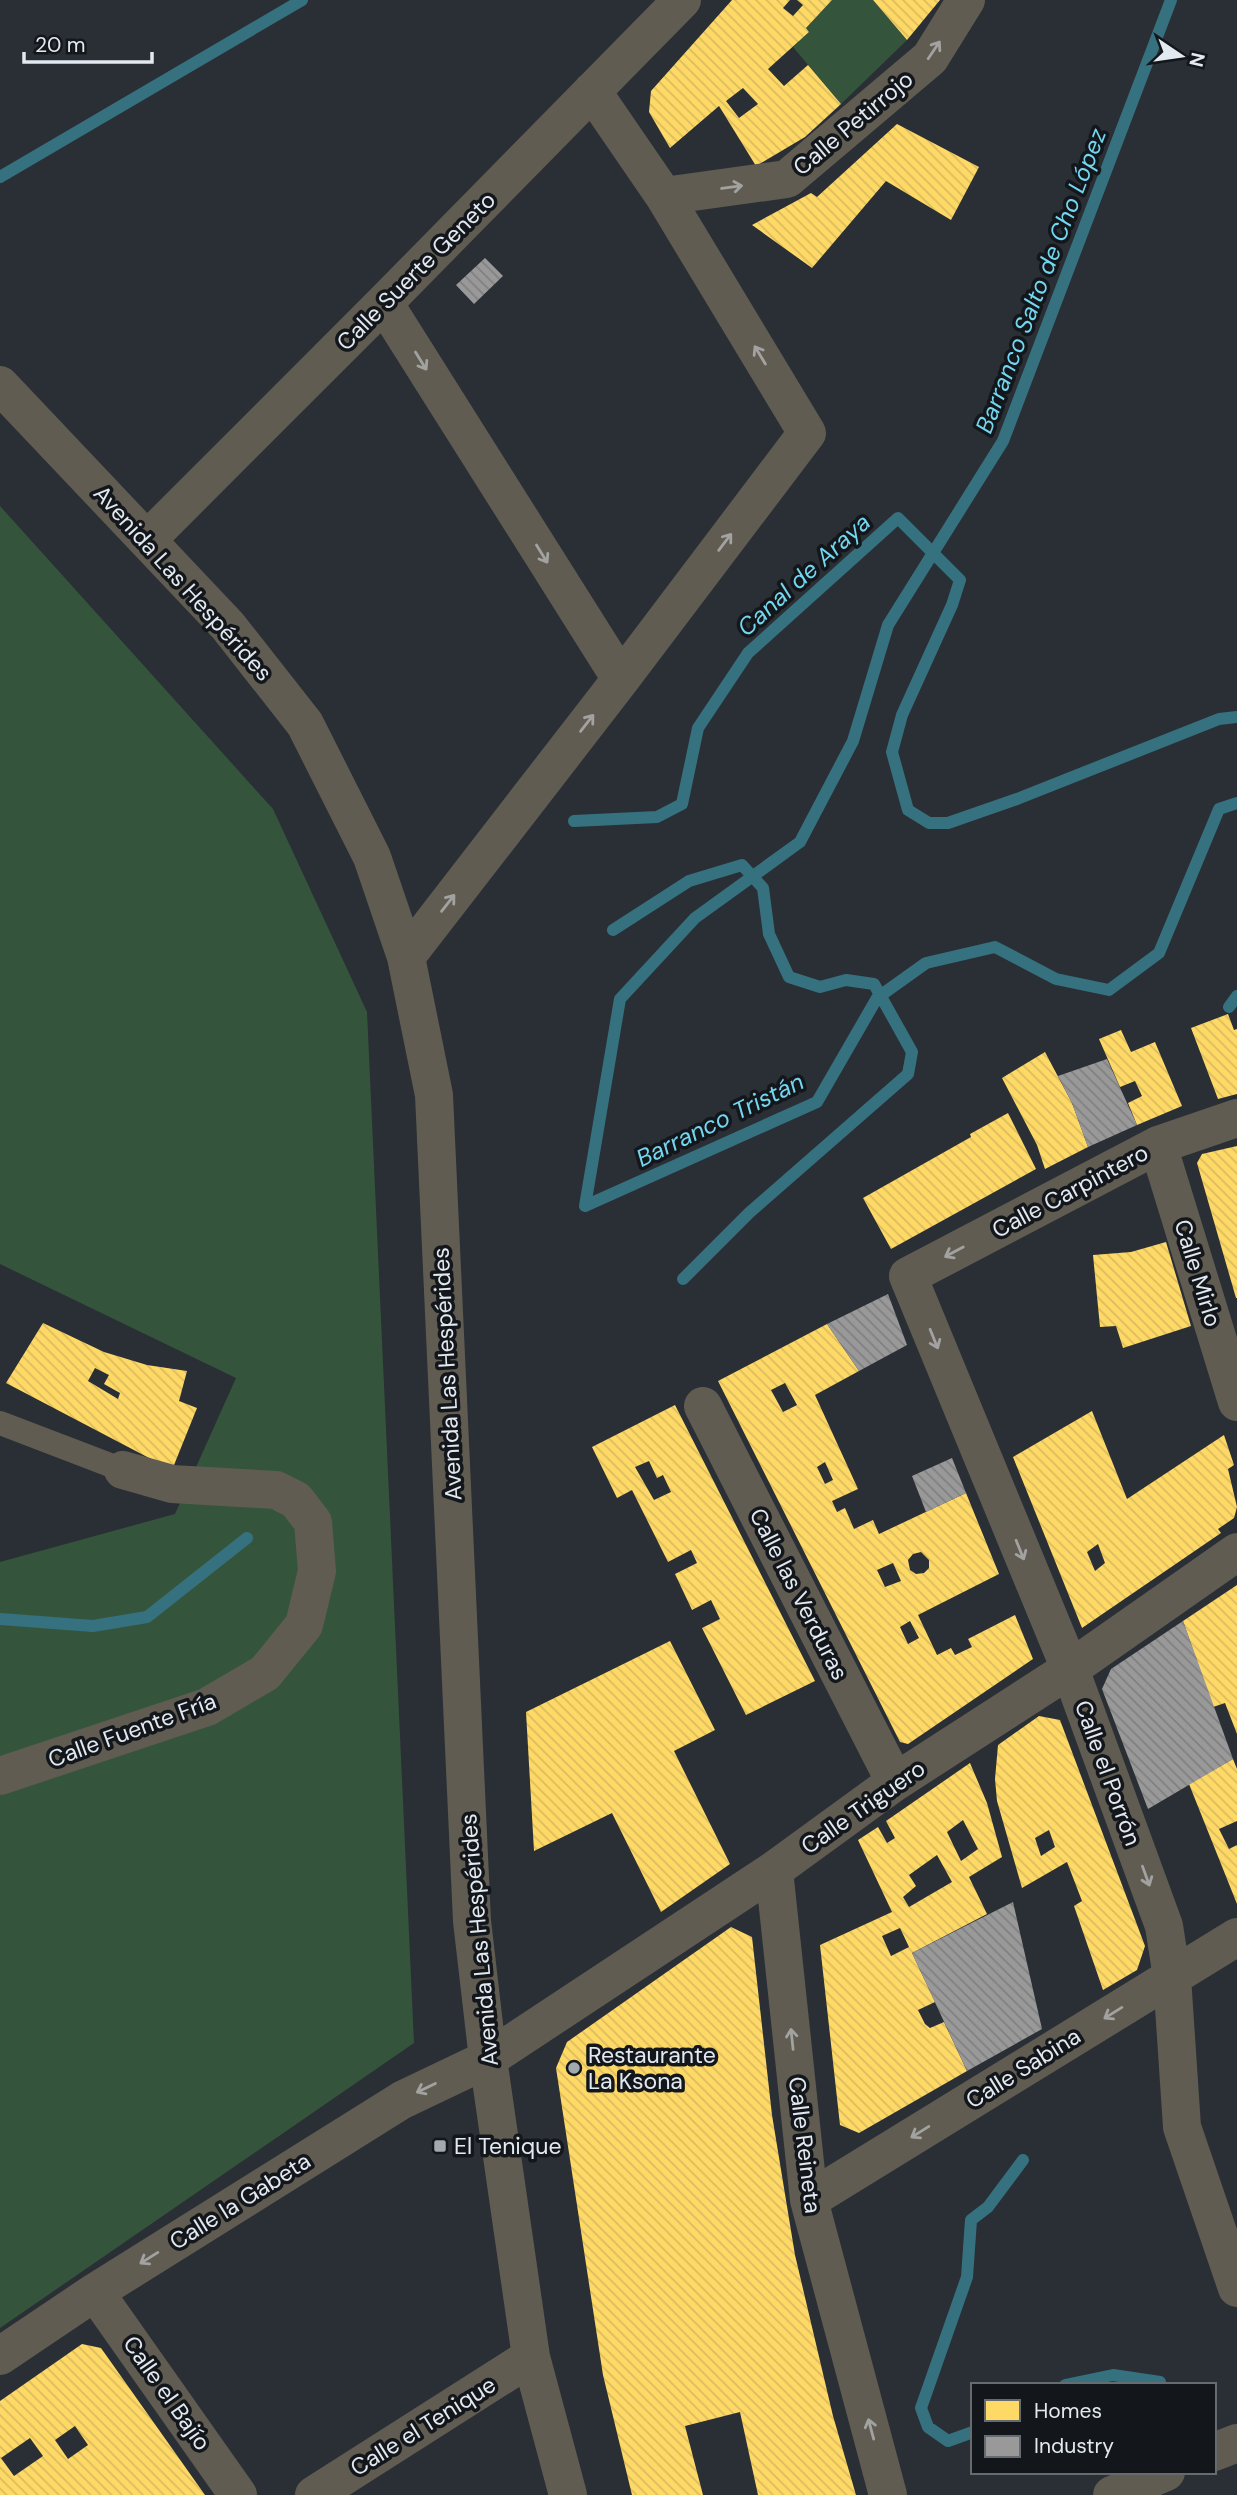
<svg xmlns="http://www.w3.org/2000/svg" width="1237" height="2495" font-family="'DM Sans',sans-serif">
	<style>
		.green { fill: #34553c }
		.homes { fill: url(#homes-back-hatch); fill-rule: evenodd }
		.industry { fill: url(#industry-back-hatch) }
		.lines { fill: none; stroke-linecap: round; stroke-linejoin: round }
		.stream { stroke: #36717f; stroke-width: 12 }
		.lane { stroke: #605c52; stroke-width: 24 }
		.street { stroke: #605c52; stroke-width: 38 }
		.oneway { stroke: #a2a2a1 }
		.poi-dot { fill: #a2a8af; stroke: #13171b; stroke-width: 2.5 }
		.labels { text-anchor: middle; stroke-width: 7; stroke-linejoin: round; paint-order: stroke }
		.street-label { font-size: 23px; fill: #e3e9f0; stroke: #13171b }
		.poi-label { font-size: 23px; fill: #e3e9f0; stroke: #13171b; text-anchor: start }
		.water-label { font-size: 24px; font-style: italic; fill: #74d7f0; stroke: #13171b }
	</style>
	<defs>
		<pattern id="homes-back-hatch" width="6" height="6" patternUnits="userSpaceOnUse" patternTransform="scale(1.75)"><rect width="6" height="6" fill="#ffd966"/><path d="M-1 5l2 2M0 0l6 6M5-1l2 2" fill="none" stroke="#dabc60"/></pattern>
		<pattern id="industry-back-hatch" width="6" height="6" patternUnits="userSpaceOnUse" patternTransform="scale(1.75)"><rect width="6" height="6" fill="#999"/><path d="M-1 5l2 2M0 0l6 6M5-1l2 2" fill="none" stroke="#808081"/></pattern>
	</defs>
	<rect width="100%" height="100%" fill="#2a2f35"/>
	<!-- green -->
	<path class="green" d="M 832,0 L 873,0 L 907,40 L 841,104 L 793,47 L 809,32 L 806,28 Z
		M 0,506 L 273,809 L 367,1012 L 414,2043 L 0,2328 L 0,1562 L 175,1514 L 236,1378 L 0,1264 Z"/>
	<!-- homes -->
	<path class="homes" d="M 732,0 L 790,0 L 783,8 L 793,16 L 803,5 L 797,0 L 832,0 L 806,28 L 809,32 L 768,69 L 784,86 L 808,65 L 841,104 L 805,137 L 756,166 L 719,106 L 670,148 L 649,112 L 651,91 ZM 743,88 L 758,104 L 739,118 L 726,101 Z
		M 873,0 L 940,0 L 907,40 Z
		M 897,124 L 979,167 L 951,220 L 886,181 L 812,268 L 752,225 L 811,193 L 817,197 Z
		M 1228,1014 L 1234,1030 L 1237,1029 L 1237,1094 L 1218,1099 L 1191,1028 Z
		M 1121,1030 L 1131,1052 L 1155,1042 L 1182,1106 L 1137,1125 L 1128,1103 L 1142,1096 L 1135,1081 L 1120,1087 L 1099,1039 Z
		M 1045,1052 L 1072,1103 L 1088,1147 L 1045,1169 L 1037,1145 L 1002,1078 Z
		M 1008,1113 L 1036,1169 L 891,1249 L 863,1198 L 971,1137 L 970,1134 Z
		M 1237,1146 L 1237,1298 L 1236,1298 L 1197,1163 L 1202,1154 Z
		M 1166,1242 L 1191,1326 L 1123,1348 L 1116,1326 L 1100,1327 L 1093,1255 L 1131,1252 Z
		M 43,1323 L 104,1352 L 147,1365 L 187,1371 L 179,1401 L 197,1408 L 172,1470 L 6,1383 ZM 95,1368 L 109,1375 L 104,1384 L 120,1393 L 118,1399 L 88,1381 Z
		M 827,1324 L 859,1371 L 815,1395 L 858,1489 L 832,1501 L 837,1512 L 845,1508 L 854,1529 L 873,1520 L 879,1534 L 966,1493 L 999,1574 L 918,1615 L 937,1655 L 951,1648 L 955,1655 L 972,1647 L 968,1639 L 1015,1615 L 1033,1659 L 908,1744 L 900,1742 L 718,1381 ZM 785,1383 L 797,1405 L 783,1412 L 771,1390 ZM 825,1462 L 833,1480 L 825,1484 L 817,1467 ZM 921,1552 L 929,1560 L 929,1568 L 924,1573 L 916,1574 L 910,1570 L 908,1560 L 913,1554 ZM 893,1563 L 901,1581 L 885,1587 L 877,1570 ZM 910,1621 L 919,1638 L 908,1644 L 900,1627 Z
		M 675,1405 L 815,1681 L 746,1715 L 702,1628 L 720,1619 L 711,1600 L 692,1610 L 675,1574 L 697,1563 L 691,1550 L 668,1562 L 632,1490 L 617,1498 L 592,1447 ZM 649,1461 L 657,1478 L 663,1475 L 671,1492 L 654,1500 L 635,1467 Z
		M 1092,1411 L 1127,1499 L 1224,1435 L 1234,1465 L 1228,1469 L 1237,1507 L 1234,1518 L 1218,1529 L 1221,1533 L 1082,1628 L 1013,1457 ZM 1098,1544 L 1105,1563 L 1095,1571 L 1087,1552 Z
		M 1237,1585 L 1237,1734 L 1225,1703 L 1213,1707 L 1183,1621 Z
		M 670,1641 L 715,1730 L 674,1751 L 730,1864 L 661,1912 L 612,1813 L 534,1851 L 526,1712 Z
		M 1039,1716 L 1060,1720 L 1145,1946 L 1137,1970 L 1103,1990 L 1074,1906 L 1082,1901 L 1067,1862 L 1022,1888 L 997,1801 L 995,1779 L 998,1745 ZM 1049,1830 L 1055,1847 L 1041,1856 L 1035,1838 Z
		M 1233,1759 L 1237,1769 L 1237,1821 L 1219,1829 L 1229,1849 L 1237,1845 L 1237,1904 L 1189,1784 Z
		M 970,1763 L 987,1803 L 1002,1857 L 969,1877 L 987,1914 L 912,1953 L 935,2002 L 918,2010 L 925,2024 L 930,2028 L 944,2022 L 967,2071 L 859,2133 L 840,2125 L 820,1945 L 892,1912 L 858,1840 L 878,1827 L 887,1843 L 895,1838 L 886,1821 ZM 963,1820 L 978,1849 L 961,1861 L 947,1832 ZM 937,1855 L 952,1882 L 909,1907 L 903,1897 L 916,1886 L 909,1875 ZM 900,1928 L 909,1947 L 891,1956 L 882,1936 Z
		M 731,1927 L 752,1937 L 772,2115 L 795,2255 L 833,2416 L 856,2495 L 758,2495 L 740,2412 L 685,2426 L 703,2495 L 632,2495 L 603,2375 L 556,2068 L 567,2042 Z
		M 82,2344 L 101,2348 L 205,2495 L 0,2495 L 0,2401 ZM 75,2426 L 88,2445 L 68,2459 L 55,2440 ZM 30,2438 L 43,2456 L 14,2476 L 1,2458 Z"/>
	<!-- industry -->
	<path class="industry" d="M 485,258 L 503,276 L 474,304 L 456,285 Z
		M 1107,1059 L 1137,1125 L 1088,1147 L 1072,1103 L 1058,1076 Z
		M 888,1294 L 907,1345 L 859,1371 L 827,1324 Z
		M 952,1458 L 966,1493 L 926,1512 L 912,1476 Z
		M 1183,1621 L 1233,1759 L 1148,1809 L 1102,1689 L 1111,1669 Z
		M 1013,1902 L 1042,2029 L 967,2071 L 912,1953 Z"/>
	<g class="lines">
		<!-- stream -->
		<path class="stream" d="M 0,177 L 302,0
			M 574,821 L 657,817 L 682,804 L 698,728 L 748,653 L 898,518 L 960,580 L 952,605 L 902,715 L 892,752 L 908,810 L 929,823 L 948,823 L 1017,799 L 1219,719 L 1237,717
			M 613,930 L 689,881 L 742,865 L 763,888 L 769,934 L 789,977 L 820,987 L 846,980 L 874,984 L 912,1052 L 908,1074 L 749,1213 L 683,1279
			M 1229,1007 L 1237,996
			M 585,1206 L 620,999 L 695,918 L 800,842 L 853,741 L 888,625 L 1003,441 L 1171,0
			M 585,1206 L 817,1102 L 877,998 L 926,963 L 995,947 L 1056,979 L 1109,990 L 1159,953 L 1219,809 L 1237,803
			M 0,1619 L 93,1626 L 147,1617 L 247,1538
			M 1065,2385 L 1113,2375 L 1160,2382
			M 973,2432 L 948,2441 L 928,2427 L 921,2408 L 967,2277 L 971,2220 L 988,2207 L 1023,2160"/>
		<!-- lane -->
		<path class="lane" d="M 0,1423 L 123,1470"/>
		<!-- street -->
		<path class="street" d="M 664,196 L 787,179 L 930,58 L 966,0
			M 384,303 L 621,679
			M 0,385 L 228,626 L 305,724 L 372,857 L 406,957 L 434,1095 L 472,1921 L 488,2059 L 531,2357 L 568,2495
			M 147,540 L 384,303 L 682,0
			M 406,957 L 621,679 L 807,433 L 664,196 L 592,91
			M 1237,1118 L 1158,1145 L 908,1276 L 1070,1669 L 1164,1926 L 1172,1977 L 1182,2127 L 1237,2288
			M 1158,1145 L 1237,1402
			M 703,1406 L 895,1782
			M 0,1776 L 207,1707 L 265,1673 L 304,1625 L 317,1571 L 313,1522 L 296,1500 L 276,1490 L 172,1484 L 123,1470
			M 774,1870 L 809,2200 L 888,2495
			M 809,2200 L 1237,1937
			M 95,2292 L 238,2495
			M 0,2356 L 95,2292 L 402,2100 L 488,2059 L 774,1870 L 895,1782 L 1070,1669 L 1237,1552
			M 1214,2452 L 1237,2443
			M 314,2495 L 531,2357
			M 1112,2495 L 1166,2472"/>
	</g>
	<!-- one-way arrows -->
	<defs><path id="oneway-shaft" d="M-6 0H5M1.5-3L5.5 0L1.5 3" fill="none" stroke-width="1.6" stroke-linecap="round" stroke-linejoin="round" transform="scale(1.75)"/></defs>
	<g class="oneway">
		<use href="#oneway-shaft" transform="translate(934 50) rotate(-56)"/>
		<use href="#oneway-shaft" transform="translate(732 187) rotate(-8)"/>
		<use href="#oneway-shaft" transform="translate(760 355) rotate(-121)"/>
		<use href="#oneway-shaft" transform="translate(421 361) rotate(58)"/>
		<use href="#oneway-shaft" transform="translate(725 542) rotate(-53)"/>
		<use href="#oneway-shaft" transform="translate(542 554) rotate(58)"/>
		<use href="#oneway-shaft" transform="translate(587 723) rotate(-52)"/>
		<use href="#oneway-shaft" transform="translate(448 903) rotate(-52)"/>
		<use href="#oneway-shaft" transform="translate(954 1252) rotate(152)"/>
		<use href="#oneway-shaft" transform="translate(934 1339) rotate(68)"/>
		<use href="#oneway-shaft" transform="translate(1020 1550) rotate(68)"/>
		<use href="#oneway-shaft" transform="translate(1146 1876) rotate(70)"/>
		<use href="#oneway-shaft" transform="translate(1113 2013) rotate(148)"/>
		<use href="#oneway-shaft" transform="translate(792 2039) rotate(-96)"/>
		<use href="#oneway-shaft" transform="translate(426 2088) rotate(154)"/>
		<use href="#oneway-shaft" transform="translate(920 2132) rotate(148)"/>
		<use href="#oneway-shaft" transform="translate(149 2258) rotate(148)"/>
		<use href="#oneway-shaft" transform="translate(871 2429) rotate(-105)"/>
	</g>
	<!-- markers -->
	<g class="poi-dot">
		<circle cx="574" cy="2068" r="7"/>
		<rect x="433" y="2139" width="14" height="14" rx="3.5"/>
	</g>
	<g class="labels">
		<!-- street labels -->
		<g class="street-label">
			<text transform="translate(853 123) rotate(-40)" y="8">Calle Petirrojo</text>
			<text transform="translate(416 271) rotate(-45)" y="8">Calle Suerte Geneto</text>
			<text transform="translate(183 583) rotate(48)" y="8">Avenida Las Hespérides</text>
			<text transform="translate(1070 1191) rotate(-28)" y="8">Calle Carpintero</text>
			<text transform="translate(1198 1273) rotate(73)" y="8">Calle Mirlo</text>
			<text transform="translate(447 1374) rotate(-93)" y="8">Avenida Las Hespérides</text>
			<text transform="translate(799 1594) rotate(63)" y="8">Calle las Verduras</text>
			<text transform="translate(132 1730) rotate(-20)" y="8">Calle Fuente Fría</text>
			<text transform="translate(1108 1773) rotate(70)" y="8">Calle el Porrón</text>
			<text transform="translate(863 1807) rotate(-35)" y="8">Calle Triguero</text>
			<text transform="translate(479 1940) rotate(-95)" y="8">Avenida Las Hespérides</text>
			<text transform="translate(1023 2068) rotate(-32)" y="8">Calle Sabina</text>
			<text transform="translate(805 2145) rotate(83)" y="8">Calle Reineta</text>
			<text transform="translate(240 2201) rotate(-32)" y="8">Calle la Gabeta</text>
			<text transform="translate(167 2393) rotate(55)" y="8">Calle el Bajío</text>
			<text transform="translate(423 2426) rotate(-32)" y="8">Calle el Tenique</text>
		</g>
		<!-- poi labels -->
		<g class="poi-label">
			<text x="588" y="2063">Restaurante<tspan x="588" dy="26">La Ksona</tspan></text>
			<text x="454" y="2154">El Tenique</text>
		</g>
		<!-- water labels -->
		<g class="water-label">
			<text transform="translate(1041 281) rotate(-69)" y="8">Barranco Salto de Cho López</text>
			<text transform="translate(804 575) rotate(-42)" y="8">Canal de Araya</text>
			<text transform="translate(720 1120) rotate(-26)" y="8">Barranco Tristán</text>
		</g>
	</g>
	<!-- legend -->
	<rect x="971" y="2383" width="245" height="91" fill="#13171b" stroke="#666b70" stroke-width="2"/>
	<rect x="985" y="2400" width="35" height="21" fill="#ffd966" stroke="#666b70" stroke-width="2"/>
	<text x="1034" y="2418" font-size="21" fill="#e3e9f0">Homes</text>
	<rect x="985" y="2436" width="35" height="21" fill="#999999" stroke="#666b70" stroke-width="2"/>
	<text x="1034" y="2453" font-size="21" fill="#e3e9f0">Industry</text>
	<!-- north arrow -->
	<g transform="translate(1181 56) rotate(103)" stroke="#13171b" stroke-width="5" paint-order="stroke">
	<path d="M0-5L12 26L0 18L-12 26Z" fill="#e3e9f0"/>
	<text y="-10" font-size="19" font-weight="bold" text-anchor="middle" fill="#e3e9f0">N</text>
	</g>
	<!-- scale -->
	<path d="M24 52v10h128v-10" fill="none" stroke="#e3e9f0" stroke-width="3.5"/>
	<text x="35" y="52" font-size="21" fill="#e3e9f0" stroke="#13171b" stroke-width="5" paint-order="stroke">20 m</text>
</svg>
